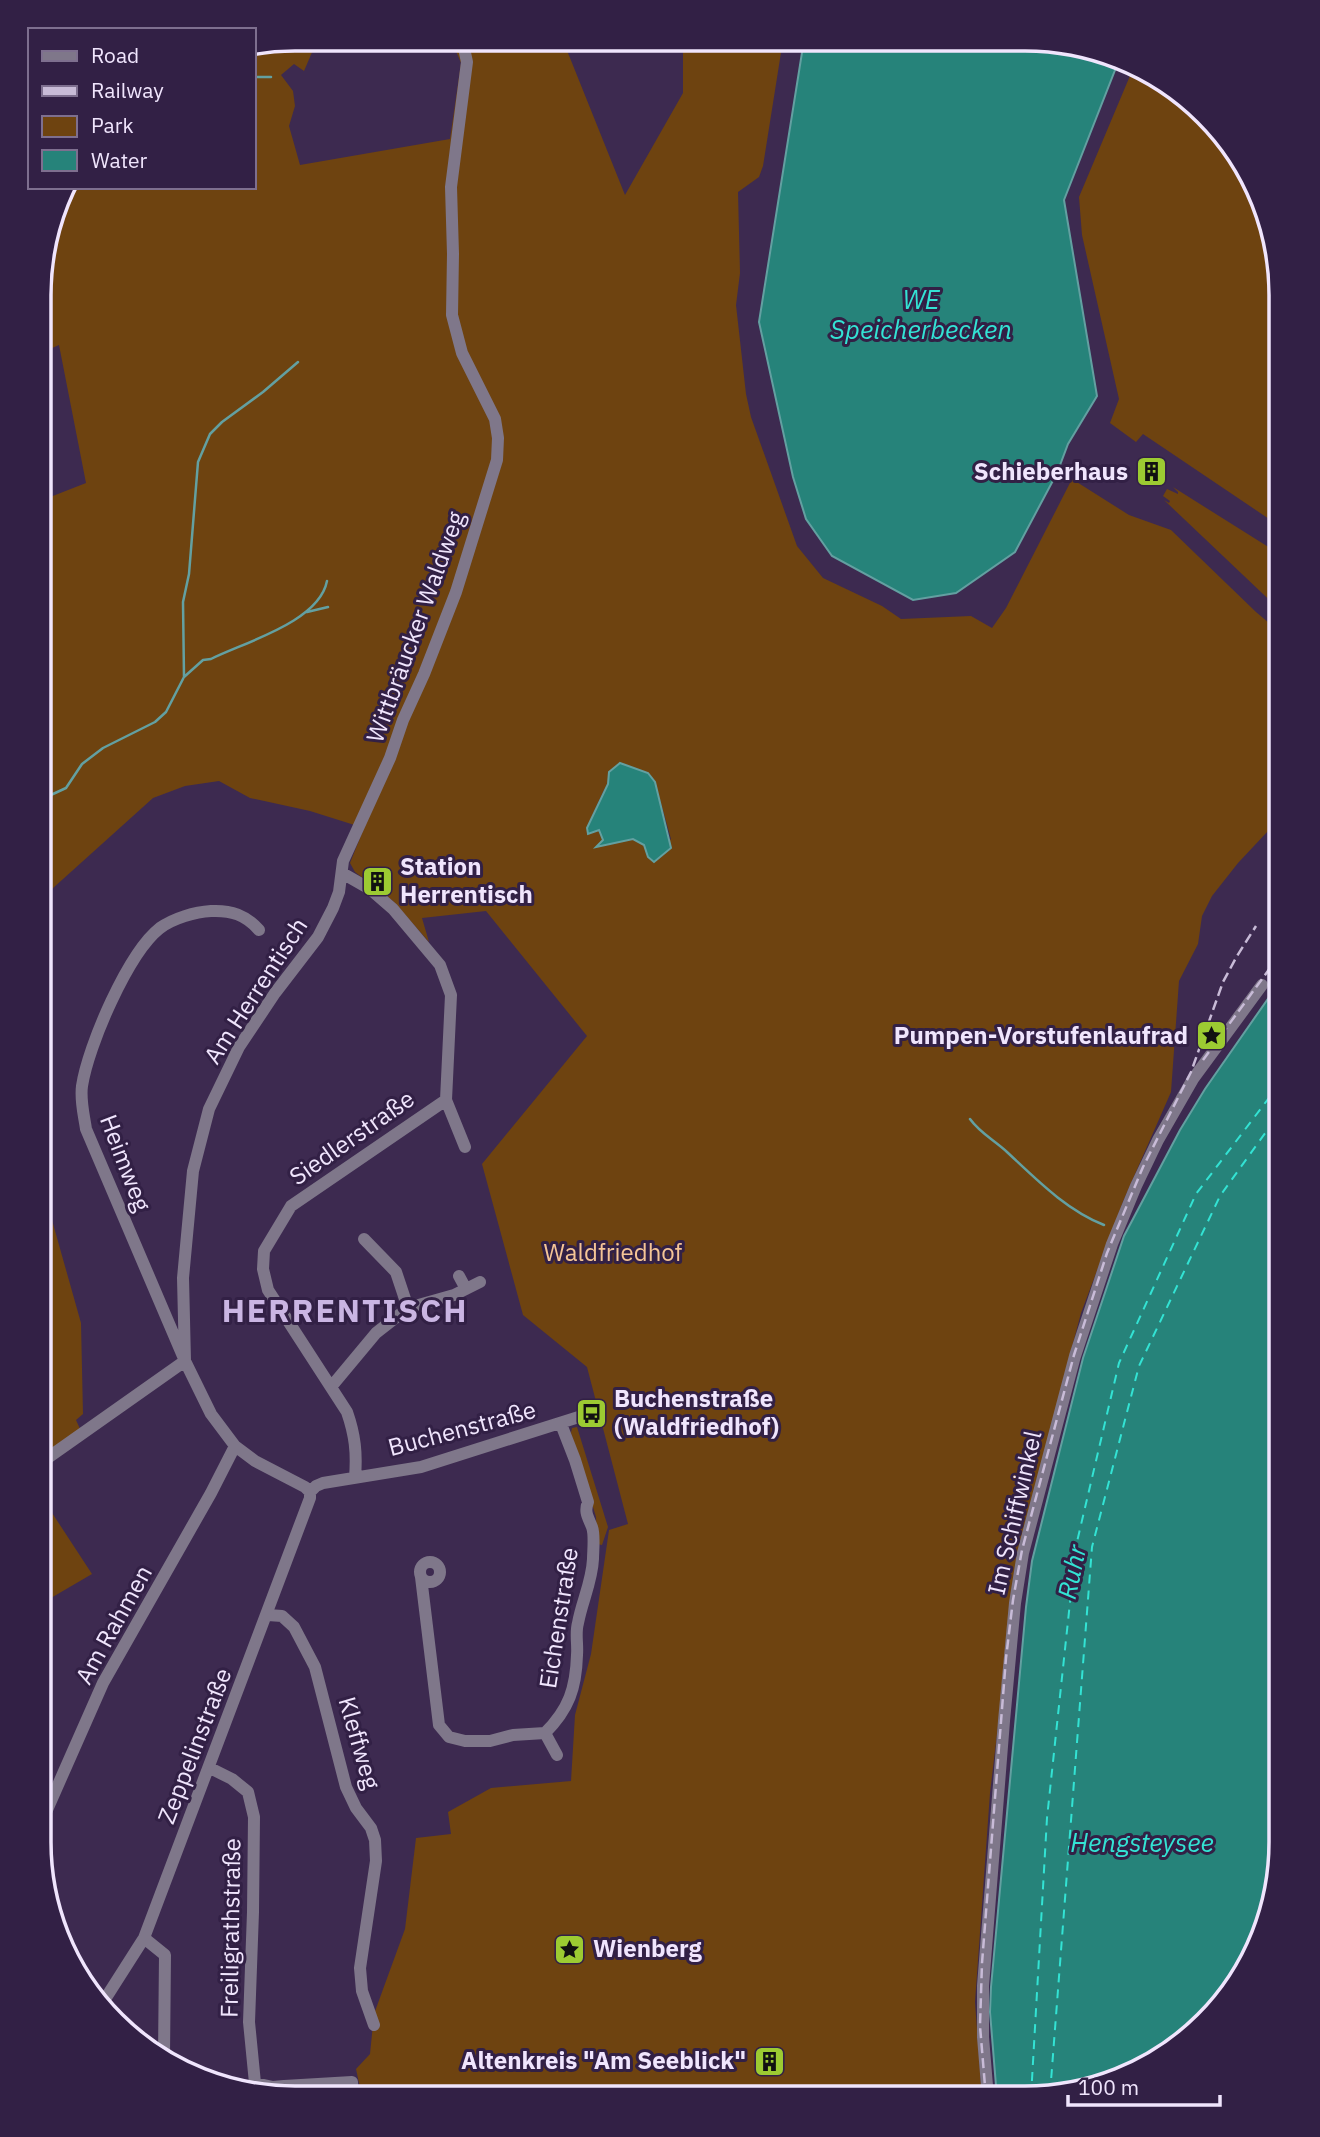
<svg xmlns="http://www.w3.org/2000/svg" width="1320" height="2137" font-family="'IBM Plex Sans',sans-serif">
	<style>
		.green { fill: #6e4310; fill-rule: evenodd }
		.water { fill: #26837a; stroke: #63a0a1; stroke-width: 2 }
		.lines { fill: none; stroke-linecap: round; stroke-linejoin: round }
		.stream { stroke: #63a0a1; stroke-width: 2.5 }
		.ferry { stroke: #33e3d4; stroke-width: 2; stroke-dasharray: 9 7; stroke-linecap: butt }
		.minor { stroke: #7f778a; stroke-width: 12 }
		.rail { stroke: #c8bbd7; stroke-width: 2.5; stroke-dasharray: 10 5; stroke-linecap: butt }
		.labels { text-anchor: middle; stroke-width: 6; stroke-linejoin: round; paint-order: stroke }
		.poi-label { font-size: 24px; font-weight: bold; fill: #f0e5fd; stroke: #322045; text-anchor: end }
		.street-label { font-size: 24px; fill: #f0e5fd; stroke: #322045 }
		.park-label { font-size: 24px; fill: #f5c596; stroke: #322045 }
		.water-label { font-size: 26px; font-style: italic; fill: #33e3d4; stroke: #322045 }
		.district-label { font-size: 32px; font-weight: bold; letter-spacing: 2px; fill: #cab5e3; stroke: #322045 }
		.rim { fill: none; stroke: #f0e5fd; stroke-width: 3.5 }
	</style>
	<rect width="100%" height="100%" fill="#3d2a50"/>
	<!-- green -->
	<path class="green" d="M 294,39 L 311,39 L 313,50 L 304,71 L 294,64 L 281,75 L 293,91 L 295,106 L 289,126 L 300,165 L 450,139 L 461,63 L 451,39 L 569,39 L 564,43 L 625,195 L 683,93 L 683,49 L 680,40 L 783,40 L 763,166 L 759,177 L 738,192 L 740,273 L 736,305 L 746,394 L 751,417 L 797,546 L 823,578 L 882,606 L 901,619 L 971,616 L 992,628 L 1006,608 L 1072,479 L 1129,515 L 1171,530 L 1256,612 L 1281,633 L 1281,817 L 1238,863 L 1212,896 L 1202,916 L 1198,944 L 1179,981 L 1171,1092 L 1124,1199 L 1081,1313 L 1019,1548 L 990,1793 L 975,2002 L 982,2098 L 362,2097 L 356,2069 L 370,2054 L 374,2014 L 405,1929 L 416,1838 L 451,1834 L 448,1812 L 491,1788 L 571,1781 L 575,1715 L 591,1654 L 609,1530 L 628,1524 L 587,1367 L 523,1315 L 482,1164 L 587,1036 L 486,911 L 422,918 L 429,942 L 393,901 L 355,872 L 350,863 L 364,828 L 310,811 L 250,798 L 219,781 L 185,786 L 153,798 L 42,898 L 50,906 L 40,919 L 40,501 L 86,483 L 59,345 L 41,353 L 41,261 L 63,187 L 254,187 L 254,47 ZM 620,763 L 648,773 L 655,782 L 671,839 L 648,857 L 645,845 L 633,839 L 598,847 L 603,840 L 592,816 L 603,792 Z
		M 1132,71 L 1182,92 L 1262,197 L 1281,294 L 1281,527 L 1143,434 L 1136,442 L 1110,423 L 1119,399 L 1082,235 L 1079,197 Z
		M 1173,487 L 1281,555 L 1281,611 L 1164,500 L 1169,503 L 1170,501 L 1163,496 L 1167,489 L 1178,494 L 1178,492 Z
		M 39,1174 L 81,1323 L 83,1414 L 76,1420 L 81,1431 L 39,1462 Z
		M 577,1427 L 608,1527 L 602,1545 L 597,1544 L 596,1517 L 571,1433 L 572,1428 Z
		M 39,1493 L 92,1574 L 39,1605 Z"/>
	<!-- water -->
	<path class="water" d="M 804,40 L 1059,41 L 1117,65 L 1064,200 L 1097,396 L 1068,444 L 1057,473 L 1015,552 L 956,593 L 913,600 L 832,556 L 806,519 L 793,477 L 759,322 Z
		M 620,763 L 648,773 L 655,782 L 671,848 L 654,862 L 648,857 L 644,845 L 633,839 L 596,847 L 603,840 L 599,830 L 588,834 L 587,828 L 608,784 L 609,772 Z
		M 1281,980 L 1281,1860 L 1268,1925 L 1229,1998 L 1181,2046 L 1123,2079 L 1026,2098 L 997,2098 L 990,2012 L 991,1987 L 1026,1607 L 1032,1561 L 1083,1358 L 1124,1236 L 1180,1130 L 1205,1089 Z"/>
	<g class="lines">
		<!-- stream -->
		<path class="stream" d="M 254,77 L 271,77
			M 307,612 L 328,607
			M 184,677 L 183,602 L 189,574 L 198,462 L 210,434 L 222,422 L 263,392 L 298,362
			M 40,800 L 66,788 L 82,764 L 103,748 L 155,722 L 166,712 L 184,677 L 203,660 L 211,659 C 245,642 319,622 327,581
			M 970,1119 C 980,1133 994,1140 1007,1152 C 1036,1179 1066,1210 1104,1225"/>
		<!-- ferry -->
		<path class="ferry" d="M 1050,2094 L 1092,1547 L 1139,1366 L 1220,1196 L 1281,1111
			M 1031,2097 L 1047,1818 L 1076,1546 L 1119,1363 L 1196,1194 L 1281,1082"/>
		<!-- minor -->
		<path class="minor" d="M 342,873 L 370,889 L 393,909 L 440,965 L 451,995 L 446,1100 L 465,1147
			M 364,1239 L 396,1272 L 408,1308
			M 459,1276 L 466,1289
			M 331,1387 L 376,1333 L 408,1308 L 454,1295 L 480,1282
			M 39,1464 L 185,1361 L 86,1129 C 84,1115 80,1101 82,1086 C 88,1046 128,953 160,928 C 174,918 195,912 211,911 C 231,910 246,915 259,930
			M 355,1477 C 357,1453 355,1435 347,1412 L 268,1290 L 263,1269 L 264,1251 L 291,1206 L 446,1100
			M 310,1492 L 305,1487 L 255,1461 L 235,1446 L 211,1414 L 185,1361 L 183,1278 L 193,1171 L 209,1109 L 239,1047 L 275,993 L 318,937 L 333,908 L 339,892 L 343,861 L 390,758 L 403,720 L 424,674 L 456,592 L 497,460 L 498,438 L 495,419 L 462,353 L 452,315 L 453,254 L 451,187 L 467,62 L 462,39
			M 310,1492 L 316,1486 L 323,1483 L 421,1467 L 585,1415
			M420 1572a10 10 0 1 1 20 0a10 10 0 1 1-20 0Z
			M 421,1577 L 439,1725 L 449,1737 L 465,1741 L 490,1741 L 513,1735 L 545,1733
			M 268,1615 L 282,1616 L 294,1627 L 315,1667 L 346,1787 L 356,1808 L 371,1828 L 375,1840 L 376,1861 L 360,1968 L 362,1991 L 374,2025
			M 557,1755 L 545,1733 C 569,1709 576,1688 577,1655 C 578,1644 575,1633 578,1623 C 582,1601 592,1582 593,1559 C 593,1551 595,1535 592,1527 C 588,1517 584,1512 588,1502 L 575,1460 L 561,1424
			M 210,1768 L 232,1779 L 248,1792 L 254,1817 L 253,1912 L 249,2022 L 255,2083 L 273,2087 L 284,2086 L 270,2092 L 270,2096
			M 39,1828 L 103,1683 L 211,1493 L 235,1446
			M 144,1938 L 165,1955 L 164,2056
			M 100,2007 L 144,1938 L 310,1498 L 310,1492
			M 284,2086 L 352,2082 L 353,2097
			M 988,2098 L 983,2037 L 983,1986 L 1004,1721 L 1015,1603 L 1023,1553 L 1075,1356 L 1112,1244 L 1136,1186 L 1158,1140 L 1193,1079 L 1262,985"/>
		<!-- rail -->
		<path class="rail" d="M 1203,1060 L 1281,953
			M 986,2098 L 980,2026 L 982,1963 L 1006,1658 L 1013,1600 L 1022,1550 L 1074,1355 L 1107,1253 L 1143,1167 L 1191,1072 L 1223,982 L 1237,956 L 1256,926"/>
	</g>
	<!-- icons -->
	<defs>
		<symbol id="building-square" viewBox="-11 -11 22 22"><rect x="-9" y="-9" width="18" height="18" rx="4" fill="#9ccb32" stroke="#322045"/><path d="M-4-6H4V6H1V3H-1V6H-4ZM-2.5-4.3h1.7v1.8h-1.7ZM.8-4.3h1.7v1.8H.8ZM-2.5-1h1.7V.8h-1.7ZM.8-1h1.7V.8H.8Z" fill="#111"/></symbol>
		<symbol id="sight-square" viewBox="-11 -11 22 22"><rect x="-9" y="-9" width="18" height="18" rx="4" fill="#9ccb32" stroke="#322045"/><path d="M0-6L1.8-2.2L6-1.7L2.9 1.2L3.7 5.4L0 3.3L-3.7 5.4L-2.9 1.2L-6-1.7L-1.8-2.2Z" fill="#111"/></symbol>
		<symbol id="bus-square" viewBox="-11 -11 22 22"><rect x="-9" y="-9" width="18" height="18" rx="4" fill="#9ccb32" stroke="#322045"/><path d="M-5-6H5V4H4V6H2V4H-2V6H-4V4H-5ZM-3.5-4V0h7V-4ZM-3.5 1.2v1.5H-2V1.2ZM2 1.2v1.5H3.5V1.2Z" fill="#111"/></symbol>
	</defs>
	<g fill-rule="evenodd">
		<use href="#building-square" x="1134" y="454" width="35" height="35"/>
		<use href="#building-square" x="360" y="864" width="35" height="35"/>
		<use href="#sight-square" x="1194" y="1018" width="35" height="35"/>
		<use href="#bus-square" x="574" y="1396" width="35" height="35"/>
		<use href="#sight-square" x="552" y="1932" width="35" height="35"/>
		<use href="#building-square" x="752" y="2044" width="35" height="35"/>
	</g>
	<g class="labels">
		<!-- poi labels -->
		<g class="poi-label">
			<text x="1128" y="480">Schieberhaus</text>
			<text x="400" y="875" text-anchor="start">Station<tspan x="400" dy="28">Herrentisch</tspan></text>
			<text x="1188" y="1044">Pumpen-Vorstufenlaufrad</text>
			<text x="614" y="1407" text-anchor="start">Buchenstraße<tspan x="614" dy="28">(Waldfriedhof)</tspan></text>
			<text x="593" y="1957" text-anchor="start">Wienberg</text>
			<text x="746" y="2069">Altenkreis "Am Seeblick"</text>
		</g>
		<!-- street labels -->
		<g class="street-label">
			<text transform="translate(416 627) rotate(-70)" y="8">Wittbräucker Waldweg</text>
			<text transform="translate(256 991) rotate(-57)" y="8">Am Herrentisch</text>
			<text transform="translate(352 1138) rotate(-35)" y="8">Siedlerstraße</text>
			<text transform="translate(125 1163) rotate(69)" y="8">Heimweg</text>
			<text transform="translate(462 1429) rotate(-15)" y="8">Buchenstraße</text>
			<text transform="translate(1015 1513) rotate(-77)" y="8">Im Schiffwinkel</text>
			<text transform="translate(559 1618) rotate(-81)" y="8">Eichenstraße</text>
			<text transform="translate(114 1625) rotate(-61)" y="8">Am Rahmen</text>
			<text transform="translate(359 1743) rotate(74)" y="8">Kleffweg</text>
			<text transform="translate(195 1746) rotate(-69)" y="8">Zeppelinstraße</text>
			<text transform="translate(231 1928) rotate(-89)" y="8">Freiligrathstraße</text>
		</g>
		<!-- park labels -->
		<g class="park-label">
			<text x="613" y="1261">Waldfriedhof</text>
		</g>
		<!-- water labels -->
		<g class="water-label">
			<text x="921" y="309">WE<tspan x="921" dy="30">Speicherbecken</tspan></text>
			<text transform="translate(1072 1572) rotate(-78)" y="9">Ruhr</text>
			<text x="1142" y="1852">Hengsteysee</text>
		</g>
		<!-- district labels -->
		<g class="district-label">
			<text x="345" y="1322">HERRENTISCH</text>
		</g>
	</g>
	<!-- crop -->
	<path d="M0 0H1320V2137H0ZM295 51H1025A244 244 0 0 1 1269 295V1842A244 244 0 0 1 1025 2086H295A244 244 0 0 1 51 1842V295A244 244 0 0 1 295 51Z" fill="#322045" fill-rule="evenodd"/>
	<path class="rim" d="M295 51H1025A244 244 0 0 1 1269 295V1842A244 244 0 0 1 1025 2086H295A244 244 0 0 1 51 1842V295A244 244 0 0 1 295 51Z"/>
	<!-- legend -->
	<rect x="28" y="28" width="228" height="161" fill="#322045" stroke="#7e6f8f" stroke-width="2"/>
	<rect x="42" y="51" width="35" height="10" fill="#7f778a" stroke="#7e6f8f" stroke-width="2"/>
	<text x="91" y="63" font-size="21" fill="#f0e5fd">Road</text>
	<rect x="42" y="86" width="35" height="10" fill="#c8bbd7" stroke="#7e6f8f" stroke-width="2"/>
	<text x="91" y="98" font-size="21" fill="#f0e5fd">Railway</text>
	<rect x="42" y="116" width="35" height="21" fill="#6e4310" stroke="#7e6f8f" stroke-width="2"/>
	<text x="91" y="133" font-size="21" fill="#f0e5fd">Park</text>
	<rect x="42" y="150" width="35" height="21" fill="#26837a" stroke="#7e6f8f" stroke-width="2"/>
	<text x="91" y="168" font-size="21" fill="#f0e5fd">Water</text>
	<!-- scale -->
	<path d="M1068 2095v10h152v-10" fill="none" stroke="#f0e5fd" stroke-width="3.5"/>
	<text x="1078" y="2095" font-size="21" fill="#f0e5fd" stroke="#322045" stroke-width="5" paint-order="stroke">100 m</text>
</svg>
